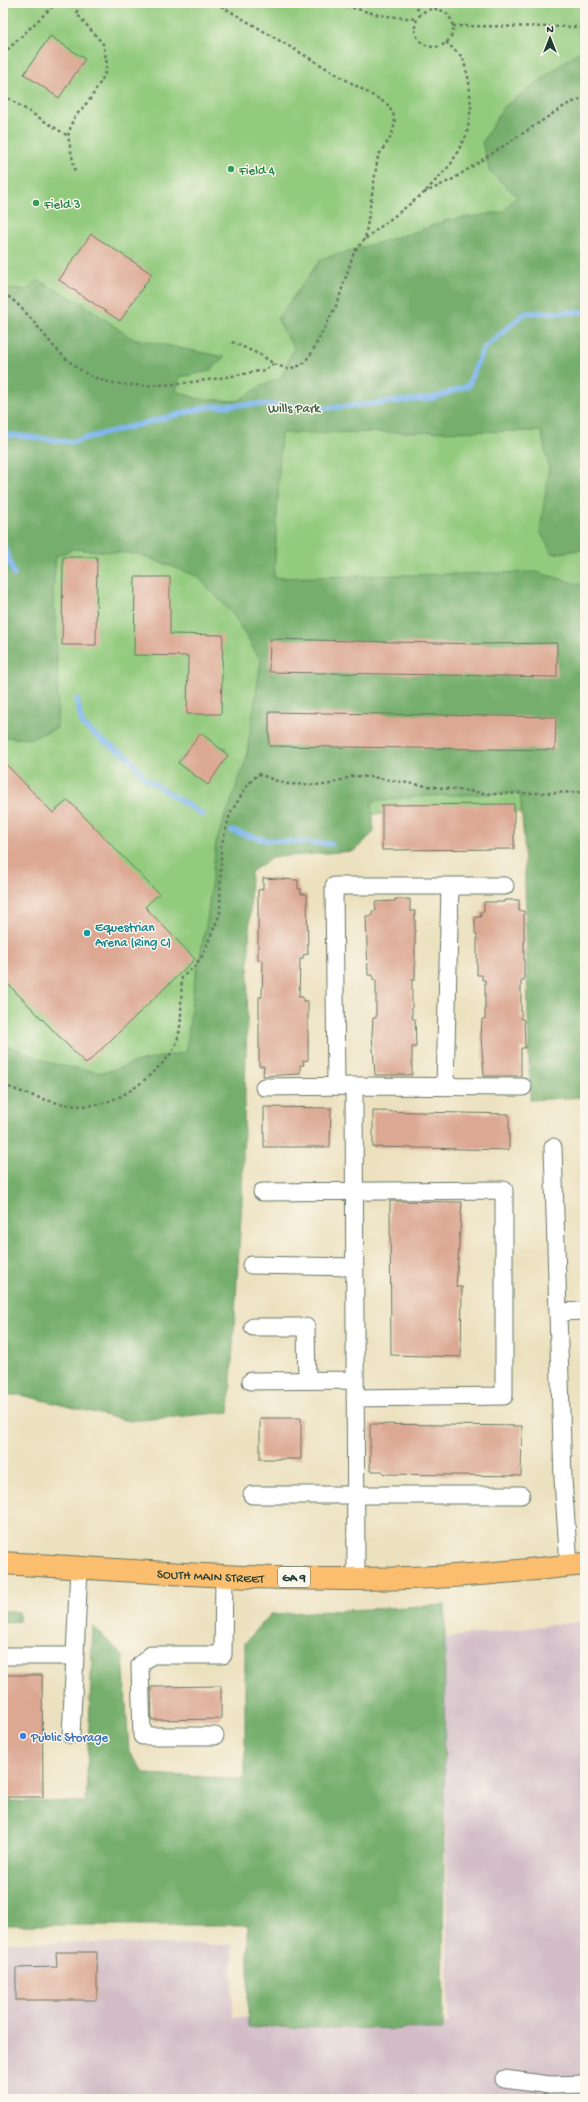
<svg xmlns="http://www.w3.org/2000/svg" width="588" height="2102" font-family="'Gochi Hand',sans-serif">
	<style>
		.industrial { fill: #d2bdc7 }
		.green { fill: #93cb7e; stroke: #598459 }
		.forest { fill: #76af6d; stroke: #4a7650 }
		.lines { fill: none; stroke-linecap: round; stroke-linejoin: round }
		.stream { stroke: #7eb6ee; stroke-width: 5.5 }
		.building { fill: #dca893 }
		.minor-casing { stroke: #677665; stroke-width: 19 }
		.highway-casing { stroke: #677665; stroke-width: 24 }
		.path { stroke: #677665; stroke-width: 2.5; stroke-dasharray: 3 3; stroke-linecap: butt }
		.minor { stroke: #fff; stroke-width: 17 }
		.highway { stroke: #fbbe6e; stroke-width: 22 }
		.leisure-dot { fill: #2e9e5b; stroke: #fbf7ec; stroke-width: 1.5 }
		.culture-dot { fill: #0f9aa8; stroke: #fbf7ec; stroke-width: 1.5 }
		.shop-dot { fill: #3f7fe0; stroke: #fbf7ec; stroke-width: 1.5 }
		.labels { text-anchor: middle; stroke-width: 3; stroke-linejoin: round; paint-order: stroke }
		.shield { fill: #fbf7ec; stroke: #61756b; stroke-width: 1 }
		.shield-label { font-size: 12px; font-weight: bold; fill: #1f3d34 }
		.leisure-label { font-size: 13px; fill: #27864d; stroke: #fbf7ec; text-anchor: start }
		.park-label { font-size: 13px; fill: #3c6046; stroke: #fbf7ec }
		.culture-label { font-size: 13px; fill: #0d838f; stroke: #fbf7ec; text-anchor: start }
		.street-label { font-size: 13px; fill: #1f3d34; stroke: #fbf7ec }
		.shop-label { font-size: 13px; fill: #366cbe; stroke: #fbf7ec; text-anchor: start }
	</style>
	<rect width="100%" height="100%" fill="#fbf7ec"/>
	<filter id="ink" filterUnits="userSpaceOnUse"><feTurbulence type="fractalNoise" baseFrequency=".025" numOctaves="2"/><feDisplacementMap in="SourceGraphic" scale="8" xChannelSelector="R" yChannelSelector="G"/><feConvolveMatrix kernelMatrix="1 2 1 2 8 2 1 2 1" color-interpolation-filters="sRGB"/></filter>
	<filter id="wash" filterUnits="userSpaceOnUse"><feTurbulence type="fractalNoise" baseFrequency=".012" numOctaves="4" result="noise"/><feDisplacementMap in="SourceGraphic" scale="16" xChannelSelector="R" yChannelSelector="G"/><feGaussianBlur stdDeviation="0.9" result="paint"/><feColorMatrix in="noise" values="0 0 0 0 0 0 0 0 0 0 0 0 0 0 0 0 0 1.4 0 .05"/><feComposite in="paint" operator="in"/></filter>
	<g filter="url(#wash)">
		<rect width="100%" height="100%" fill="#ece1bf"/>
		<!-- industrial -->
		<path class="industrial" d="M 585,1621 L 585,2099 L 3,2099 L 3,1942 L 232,1945 L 233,2017 L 449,2024 L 442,1638 Z"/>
		<!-- green -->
		<path class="green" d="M 3,3 L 585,3 L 585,811 L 224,816 L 211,1347 L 3,1350 Z"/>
		<!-- forest -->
		<path class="forest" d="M 585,47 L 585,549 L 552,554 L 540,531 L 549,468 L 541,431 L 281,433 L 274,578 L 536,572 L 585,586 L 585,1097 L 530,1100 L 524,840 L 520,793 L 429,796 L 372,801 L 374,832 L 354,851 L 273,857 L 251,872 L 242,1200 L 229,1412 L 129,1421 L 21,1395 L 3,1395 L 3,1044 L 53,1064 L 103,1073 L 137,1062 L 186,1052 L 194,984 L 207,921 L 216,842 L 246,760 L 261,661 L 232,613 L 197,576 L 138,554 L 74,549 L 56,556 L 53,595 L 56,626 L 58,678 L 57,728 L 30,739 L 3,737 L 3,282 L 8,288 L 27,290 L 37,280 L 82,303 L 131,338 L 224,357 L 209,371 L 180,377 L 176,391 L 199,399 L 238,401 L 263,385 L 281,378 L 294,348 L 277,319 L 321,259 L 415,232 L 448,220 L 503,212 L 517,196 L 490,172 L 482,143 L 504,107 Z
			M 445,1605 L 443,2029 L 248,2027 L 248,1925 L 3,1925 L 3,1801 L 86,1802 L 93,1626 L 123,1656 L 129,1752 L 145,1774 L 245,1779 L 245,1643 L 271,1614 Z
			M 3,1611 L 19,1612 L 19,1621 L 3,1622 Z"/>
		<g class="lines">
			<!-- stream -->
			<path class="stream" d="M 3,434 L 71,442 L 207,407 L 259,404 L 329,408 L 433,398 L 468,386 L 483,349 L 525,313 L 585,312
				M 3,541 L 14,575
				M 77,699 L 82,724 L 104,742 L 129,757 L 145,778 L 203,815
				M 232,831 L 265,840 L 332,844"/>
		</g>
		<g id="blocks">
			<!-- building -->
			<path class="building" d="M 50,36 L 85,59 L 59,98 L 24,74 Z
				M 91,234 L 152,274 L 120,321 L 59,280 Z
				M 63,557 L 97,557 L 96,645 L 62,645 Z
				M 135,577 L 170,577 L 170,634 L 223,635 L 221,714 L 187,714 L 188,656 L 134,655 Z
				M 270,639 L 479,644 L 557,643 L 557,677 L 269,672 Z
				M 269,712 L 556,717 L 555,750 L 269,746 Z
				M 201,733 L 228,755 L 208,785 L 178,763 Z
				M 3,761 L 53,813 L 68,800 L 159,894 L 145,907 L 195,959 L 86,1064 L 3,979 Z
				M 514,804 L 514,849 L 382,850 L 382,805 Z
				M 263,878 L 298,880 L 298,889 L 301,889 L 301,894 L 307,894 L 308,954 L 303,955 L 303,959 L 300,959 L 299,997 L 303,997 L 303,1001 L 308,1001 L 308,1060 L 303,1061 L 304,1065 L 300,1065 L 300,1074 L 263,1076 L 264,1066 L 259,1066 L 259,997 L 262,997 L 263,960 L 258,960 L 258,890 L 263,889 Z
				M 395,899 L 410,899 L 410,911 L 415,911 L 415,980 L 412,980 L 412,1018 L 415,1019 L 416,1047 L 412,1047 L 412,1075 L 375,1075 L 372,1035 L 373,1018 L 376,1018 L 376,980 L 373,980 L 373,975 L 368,975 L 366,916 L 372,916 L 372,911 L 376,911 L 375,902 L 395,901 Z
				M 504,900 L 519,900 L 519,911 L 524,911 L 524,980 L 521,980 L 521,1019 L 524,1020 L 525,1048 L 521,1048 L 521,1076 L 484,1076 L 481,1036 L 482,1019 L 485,1019 L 485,980 L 482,980 L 482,975 L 477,975 L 477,934 L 475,934 L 475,917 L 481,917 L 480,912 L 484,912 L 484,902 L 504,902 Z
				M 264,1107 L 331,1108 L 330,1147 L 264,1147 Z
				M 373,1111 L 509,1114 L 509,1150 L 373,1147 Z
				M 390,1201 L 462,1202 L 456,1287 L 462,1287 L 461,1357 L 391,1355 Z
				M 260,1418 L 301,1418 L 301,1459 L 260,1459 Z
				M 370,1424 L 522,1426 L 521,1476 L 384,1474 L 382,1471 L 370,1471 Z
				M 3,1675 L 42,1675 L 43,1797 L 3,1797 Z
				M 221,1686 L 221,1719 L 152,1720 L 151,1687 Z
				M 56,1952 L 97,1952 L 97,2000 L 16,2000 L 16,1968 L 57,1967 Z"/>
		</g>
	</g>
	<g filter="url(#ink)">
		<use href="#blocks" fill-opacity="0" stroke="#677665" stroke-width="1"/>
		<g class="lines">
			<defs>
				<path id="minor" d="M 336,1086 L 334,886 L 505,886
					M 354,1086 L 523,1087
					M 264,1087 L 354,1086 L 356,1578
					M 445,1087 L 450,886
					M 553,1147 L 563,1479 L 569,1565
					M 262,1192 L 504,1190 L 504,1396 L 355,1398
					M 251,1265 L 354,1267
					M 558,1312 L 585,1311
					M 253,1327 L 306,1327 L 307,1380
					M 251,1381 L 355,1380
					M 252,1495 L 521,1495
					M 3,1656 L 75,1656 L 79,1568
					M 71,1735 L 75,1656
					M 215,1736 L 142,1736 L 140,1665 L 151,1655 L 223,1655 L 224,1575
					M 504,2079 L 550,2085 L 585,2084"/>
				<g id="highway">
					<path id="s1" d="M 3,1563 C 146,1571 291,1584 435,1577 C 485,1575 535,1569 585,1564"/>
				</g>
			</defs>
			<!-- minor casing -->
			<use href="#minor" class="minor-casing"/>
			<!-- highway casing -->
			<use href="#highway" class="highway-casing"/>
			<!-- path -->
			<path class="path" d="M 216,3 L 387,104 L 393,113 L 395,123 L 391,137 L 378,156 L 365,239 L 424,193
				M 335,3 L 379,15 L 416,19
				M 413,3 L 420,13
				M415 28a19 19 0 1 1 38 0a19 19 0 1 1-38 0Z
				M 453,26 L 585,27
				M 446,42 L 463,58 L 469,81 L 471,107 L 467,134 L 451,164 L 424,193 L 453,179 L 566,105 L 585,97
				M 3,54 L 56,3
				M 3,95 L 68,136
				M 75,171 L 68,136 L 73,119 L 91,98 L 104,76 L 107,64 L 103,44 L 77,14 L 77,3
				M 3,293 C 27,308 41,334 61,354 C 70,363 82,372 93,377 C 137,396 219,378 265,370 L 274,364
				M 232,342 L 261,355 L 274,364 L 288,369 L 302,365 L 311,354 L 337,304 L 354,252 L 365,239
				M 3,1085 C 60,1106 98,1122 149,1076 C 158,1067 170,1058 175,1046 C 184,1025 180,1000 182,977 L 194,967 L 202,956 L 220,914 L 221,847 L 230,814 L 247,786 L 258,774 L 286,784 L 327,785 L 353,776 L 372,777 L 420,785 L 491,794 L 585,792"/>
			<!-- minor -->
			<use href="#minor" class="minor"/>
			<!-- highway -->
			<use href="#highway" class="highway"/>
		</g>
	</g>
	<!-- markers -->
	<g class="leisure-dot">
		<circle cx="231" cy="169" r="4"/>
		<circle cx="36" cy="203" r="4"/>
	</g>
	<circle class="culture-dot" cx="87" cy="933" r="4"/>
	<circle class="shop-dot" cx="23" cy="1736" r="4"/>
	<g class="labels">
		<!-- shield labels -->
		<rect class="shield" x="278" y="1567" width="32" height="20" rx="3"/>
		<g class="shield-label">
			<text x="294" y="1581">GA 9</text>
		</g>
		<!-- leisure labels -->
		<g class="leisure-label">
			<text x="239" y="174">Field 4</text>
			<text x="44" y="208">Field 3</text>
		</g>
		<!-- park labels -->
		<g class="park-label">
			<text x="294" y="412">Wills Park</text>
		</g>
		<!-- culture labels -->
		<g class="culture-label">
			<text x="95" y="931">Equestrian<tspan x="95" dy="15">Arena (Ring C)</tspan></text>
		</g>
		<!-- street labels -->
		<g class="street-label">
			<text dy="5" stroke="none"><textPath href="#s1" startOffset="208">SOUTH MAIN STREET</textPath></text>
		</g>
		<!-- shop labels -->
		<g class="shop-label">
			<text x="31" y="1741">Public Storage</text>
		</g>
	</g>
	<!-- margin -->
	<rect width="588" height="2102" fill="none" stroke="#fbf7ec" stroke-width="16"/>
	<!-- north arrow -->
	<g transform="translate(550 38)" stroke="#fbf7ec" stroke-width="3" paint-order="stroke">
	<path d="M0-3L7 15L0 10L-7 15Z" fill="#1f3d34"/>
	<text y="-6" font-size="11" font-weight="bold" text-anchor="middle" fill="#1f3d34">N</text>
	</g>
</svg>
